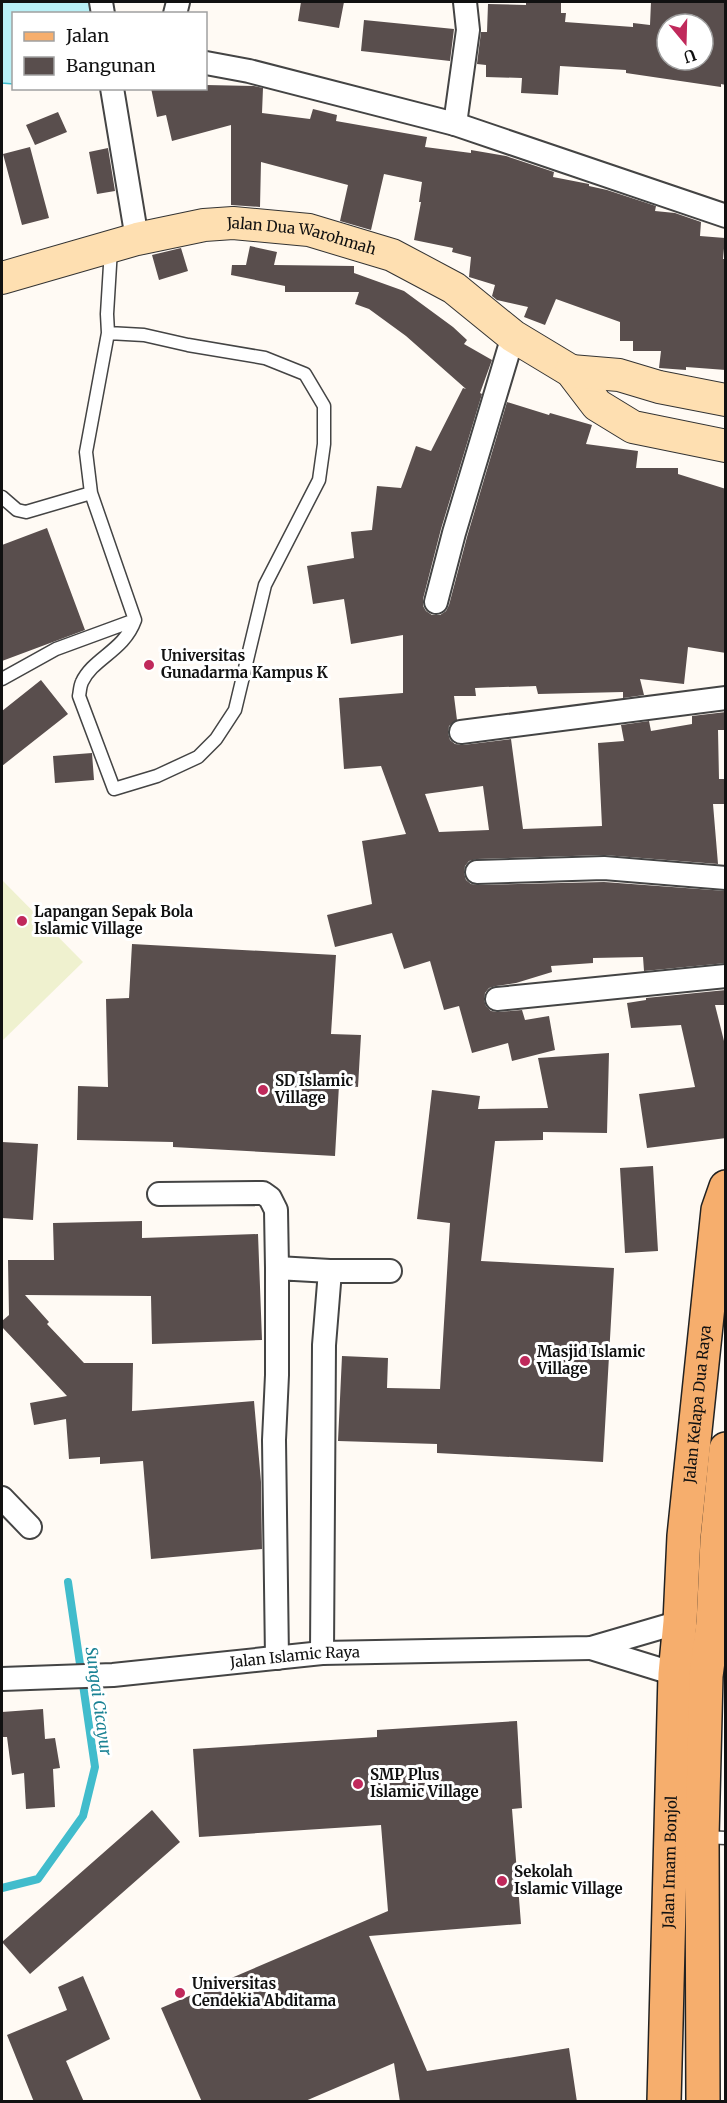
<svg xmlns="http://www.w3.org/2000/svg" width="727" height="2103" font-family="Merriweather,serif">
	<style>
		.pitch { fill: #eff1cf }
		.water { fill: #b9f0f6; stroke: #41bccc; stroke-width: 1.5 }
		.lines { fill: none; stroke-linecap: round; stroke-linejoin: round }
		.stream { stroke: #41bccc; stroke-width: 8 }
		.building { fill: #594e4d; fill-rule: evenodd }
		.lane-casing { stroke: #444; stroke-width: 15 }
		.street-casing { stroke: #444; stroke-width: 26 }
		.secondary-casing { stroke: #333; stroke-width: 34 }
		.primary-casing { stroke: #222; stroke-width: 36 }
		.lane { stroke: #fff; stroke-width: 12 }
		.street { stroke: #fff; stroke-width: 22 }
		.secondary { stroke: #fedfb1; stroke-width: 32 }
		.primary { stroke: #f6ae6d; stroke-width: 33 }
		.poi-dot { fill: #c0295b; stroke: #fff; stroke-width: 2 }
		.labels { text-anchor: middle; stroke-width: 6; stroke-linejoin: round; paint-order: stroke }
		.street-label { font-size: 15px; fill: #111; stroke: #fff }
		.poi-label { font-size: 15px; font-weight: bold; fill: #111; stroke: #fff; text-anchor: start }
		.water-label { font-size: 16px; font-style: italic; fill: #198294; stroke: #fff }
	</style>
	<rect width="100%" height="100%" fill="#fffaf4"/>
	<!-- pitch -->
	<path class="pitch" d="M 2,880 L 83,962 L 2,1041 Z"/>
	<!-- water -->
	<path class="water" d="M 2,2 L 91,2 L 91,13 L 14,14 L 13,84 L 2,83 Z"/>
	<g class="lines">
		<!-- stream -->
		<path class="stream" d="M 2,1888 L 38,1879 L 83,1816 L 95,1767 L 68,1582"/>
	</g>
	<!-- building -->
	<path class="building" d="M 301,2 L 344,2 L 339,28 L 298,21 Z
		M 526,2 L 561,2 L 561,13 L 566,13 L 565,22 L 633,27 L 633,23 L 650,25 L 651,2 L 726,2 L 726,85 L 721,84 L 721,87 L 626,73 L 626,70 L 560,66 L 558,95 L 521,93 L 522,78 L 486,77 L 486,65 L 477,64 L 481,32 L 487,32 L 488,4 L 526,5 ZM 667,24 L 703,24 L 703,60 L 667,60 Z
		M 364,20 L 454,29 L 450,61 L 361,51 Z
		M 206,85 L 254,86 L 263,88 L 262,113 L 310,119 L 313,109 L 337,115 L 336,121 L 427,137 L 425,147 L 471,153 L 471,150 L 506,156 L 554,172 L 553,177 L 589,184 L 589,186 L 607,190 L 656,206 L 655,211 L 675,213 L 701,222 L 700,236 L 725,238 L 723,259 L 726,259 L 726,370 L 686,367 L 686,370 L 659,368 L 661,351 L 633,351 L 633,341 L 620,341 L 620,322 L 556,299 L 545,325 L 524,317 L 528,307 L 497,300 L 492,296 L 495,285 L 469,277 L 471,257 L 452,252 L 453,248 L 414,240 L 421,202 L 419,202 L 422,182 L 384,174 L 371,230 L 340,221 L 348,185 L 261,162 L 260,207 L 231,205 L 231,125 L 172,141 L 166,115 L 157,117 L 151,88 L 206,88 Z
		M 58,112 L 67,132 L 35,145 L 26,125 Z
		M 30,147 L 49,218 L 22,225 L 3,154 Z
		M 108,148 L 115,191 L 97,194 L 89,152 Z
		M 250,246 L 277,252 L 274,265 L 354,266 L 354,273 L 404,291 L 453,327 L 467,340 L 464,344 L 492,360 L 480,393 L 482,394 L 441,529 L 423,599 L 423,606 L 426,611 L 432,615 L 440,615 L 446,611 L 449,605 L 467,537 L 507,402 L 549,415 L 550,413 L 592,425 L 586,444 L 638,451 L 636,468 L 678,468 L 678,474 L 726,489 L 726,653 L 688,647 L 684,684 L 640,679 L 644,695 L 623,698 L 623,692 L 538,694 L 536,686 L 475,688 L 476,696 L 454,696 L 457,720 L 449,726 L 448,733 L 450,740 L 455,744 L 463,745 L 511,739 L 523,829 L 602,826 L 598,743 L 624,741 L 621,725 L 649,721 L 651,731 L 692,724 L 692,716 L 726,712 L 726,730 L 718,730 L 719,779 L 726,779 L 726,804 L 713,804 L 718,864 L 604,855 L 477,859 L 469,861 L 465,866 L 464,873 L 466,880 L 471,884 L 477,885 L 604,882 L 726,891 L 726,963 L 644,971 L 643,957 L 593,958 L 593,963 L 551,966 L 552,972 L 516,983 L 496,986 L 489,988 L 485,993 L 484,1000 L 486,1006 L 491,1011 L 498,1012 L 522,1010 L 525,1020 L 549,1016 L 555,1050 L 512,1061 L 508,1043 L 472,1053 L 459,1006 L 444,1010 L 430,961 L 404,969 L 392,933 L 335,947 L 327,915 L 372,904 L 362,841 L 406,834 L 381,766 L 344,769 L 339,698 L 403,693 L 403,635 L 351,644 L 344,599 L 313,604 L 307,566 L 354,558 L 351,532 L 372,530 L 377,486 L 401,488 L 416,446 L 431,451 L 463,388 L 466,389 L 406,336 L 369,309 L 355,304 L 359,292 L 285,292 L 285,286 L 231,275 L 232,265 L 246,265 ZM 483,786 L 489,830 L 439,832 L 425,794 Z
		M 181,248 L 188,271 L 159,280 L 152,255 Z
		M 47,528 L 85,630 L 2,661 L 2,545 Z
		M 41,680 L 68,714 L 2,766 L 2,711 Z
		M 92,753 L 94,780 L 55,783 L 53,756 Z
		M 132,944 L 336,955 L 331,1034 L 361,1035 L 358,1087 L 339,1085 L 335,1156 L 173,1147 L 173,1142 L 77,1140 L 78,1086 L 108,1087 L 106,999 L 129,998 Z
		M 726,990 L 726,1005 L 715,1005 L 726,1049 L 726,1138 L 647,1148 L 639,1094 L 695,1087 L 681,1025 L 631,1028 L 627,1003 L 646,1000 L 646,998 Z
		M 609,1053 L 607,1133 L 543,1132 L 543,1140 L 495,1141 L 481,1261 L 614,1268 L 603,1462 L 437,1453 L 437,1444 L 338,1441 L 342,1356 L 388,1358 L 387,1388 L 440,1389 L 450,1223 L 417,1219 L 432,1090 L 480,1096 L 478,1109 L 548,1108 L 538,1058 Z
		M 2,1142 L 38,1144 L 33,1220 L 2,1218 Z
		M 653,1166 L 658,1251 L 625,1253 L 620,1168 Z
		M 142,1221 L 142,1238 L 258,1234 L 262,1340 L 152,1344 L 151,1296 L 25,1295 L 49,1322 L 47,1324 L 84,1363 L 133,1363 L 132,1411 L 254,1401 L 261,1482 L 262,1549 L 151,1559 L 143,1461 L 100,1464 L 100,1457 L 69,1459 L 66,1419 L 34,1425 L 30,1403 L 67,1396 L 2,1327 L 2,1321 L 9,1315 L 8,1260 L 54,1260 L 53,1223 Z
		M 43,1709 L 45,1739 L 55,1738 L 60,1768 L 53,1769 L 55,1807 L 26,1809 L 24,1773 L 12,1775 L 7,1737 L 2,1737 L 2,1712 Z
		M 517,1721 L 522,1808 L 512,1809 L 521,1924 L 369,1936 L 427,2071 L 569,2048 L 577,2102 L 400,2102 L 394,2063 L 303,2102 L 202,2102 L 161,2008 L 388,1911 L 381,1825 L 199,1837 L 193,1749 L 377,1737 L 377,1730 Z
		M 152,1810 L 180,1842 L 30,1974 L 2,1942 Z
		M 83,1976 L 110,2039 L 66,2061 L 84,2102 L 34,2102 L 7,2035 L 67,2010 L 58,1987 Z"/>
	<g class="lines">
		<defs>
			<path id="lane" d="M 108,333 L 144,335 L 188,345 L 265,358 L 305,374 L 324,406 L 324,444 L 319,480 L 265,585 L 235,710 L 216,739 L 198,757 L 157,776 L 114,789 L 79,696 C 80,691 80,686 82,682 C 93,658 124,651 135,620 L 91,493 L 86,452 L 108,333 L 107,314 L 111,249
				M 2,497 L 17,510 L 26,512 L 91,493
				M 2,679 L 56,649 L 135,620
				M 703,1837 L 726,1838"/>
			<g id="street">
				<path d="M 101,2 L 103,14"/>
				<path d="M 175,14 L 178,2"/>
				<path d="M 206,63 L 249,71 L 455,124 L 726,216"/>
				<path d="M 112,88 L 137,239"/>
				<path d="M 455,124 L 468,30 L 465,2"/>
				<path d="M 436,602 L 454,533 L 513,336"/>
				<path d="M 461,732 L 726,698"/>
				<path d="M 477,872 L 604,868 L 726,878"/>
				<path d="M 497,999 L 726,976"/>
				<path d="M 159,1194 L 263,1193 L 270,1198 L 276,1210 L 277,1268"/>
				<path d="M 2,1498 L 30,1527"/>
				<path d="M 591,1648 L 675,1674"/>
				<path d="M 322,1653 L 324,1345 L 330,1271"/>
				<path d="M 277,1658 L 274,1440 L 277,1375 L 277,1268 L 330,1271 L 390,1271"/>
				<path id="s1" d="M 2,1679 L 113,1675 L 322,1653 L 591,1648 L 680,1622"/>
			</g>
			<g id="secondary">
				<path id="s2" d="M 2,278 L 137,239 L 204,225 L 233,223 L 309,230 L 392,255 L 454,288 L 513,336 L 571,371 L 597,405 L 633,427 L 726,446"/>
				<path d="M 571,371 L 619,375 L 659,387 L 726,400"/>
			</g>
			<g id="primary">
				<path id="s3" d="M 664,2102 L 675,1674 L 680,1622 L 684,1536 L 718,1210 L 726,1187"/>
				<path d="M 703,2102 L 702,1837 L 706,1676 L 713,1623 L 717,1540 L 726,1449"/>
			</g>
		</defs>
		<!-- lane casing -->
		<use href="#lane" class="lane-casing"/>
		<!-- street casing -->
		<use href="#street" class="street-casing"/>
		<!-- secondary casing -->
		<use href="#secondary" class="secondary-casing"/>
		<!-- primary casing -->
		<use href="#primary" class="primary-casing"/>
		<!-- lane -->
		<use href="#lane" class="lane"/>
		<!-- street -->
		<use href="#street" class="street"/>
		<!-- secondary -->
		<use href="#secondary" class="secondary"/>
		<!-- primary -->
		<use href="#primary" class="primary"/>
	</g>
	<!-- markers -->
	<g class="poi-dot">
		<circle cx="149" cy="665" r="6"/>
		<circle cx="22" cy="921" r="6"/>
		<circle cx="263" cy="1090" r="6"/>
		<circle cx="525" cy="1361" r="6"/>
		<circle cx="358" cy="1784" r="6"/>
		<circle cx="502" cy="1881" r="6"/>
		<circle cx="180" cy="1993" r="6"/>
	</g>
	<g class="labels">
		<!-- street labels -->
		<g class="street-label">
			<text dy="5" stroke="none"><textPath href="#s2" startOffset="308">Jalan Dua Warohmah</textPath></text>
			<text dy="5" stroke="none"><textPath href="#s3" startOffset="699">Jalan Kelapa Dua Raya</textPath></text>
			<text dy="5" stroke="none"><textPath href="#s1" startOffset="294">Jalan Islamic Raya</textPath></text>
			<text dy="5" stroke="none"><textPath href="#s3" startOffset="240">Jalan Imam Bonjol</textPath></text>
		</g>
		<!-- poi labels -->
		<g class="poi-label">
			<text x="161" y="661">Universitas<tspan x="161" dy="17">Gunadarma Kampus K</tspan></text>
			<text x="34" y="917">Lapangan Sepak Bola<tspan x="34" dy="17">Islamic Village</tspan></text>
			<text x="275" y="1086">SD Islamic<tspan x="275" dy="17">Village</tspan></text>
			<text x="537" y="1357">Masjid Islamic<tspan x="537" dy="17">Village</tspan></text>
			<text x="370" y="1780">SMP Plus<tspan x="370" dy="17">Islamic Village</tspan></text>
			<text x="514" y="1877">Sekolah<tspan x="514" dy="17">Islamic Village</tspan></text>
			<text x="192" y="1989">Universitas<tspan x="192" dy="17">Cendekia Abditama</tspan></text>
		</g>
		<!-- water labels -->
		<g class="water-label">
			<text transform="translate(99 1701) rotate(82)" y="6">Sungai Cicayur</text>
		</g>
	</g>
	<!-- border -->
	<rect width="727" height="2103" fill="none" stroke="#111111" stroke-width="6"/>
	<!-- legend -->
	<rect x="12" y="12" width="195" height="78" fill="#ffffff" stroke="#a0a0a0" stroke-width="1.5"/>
	<rect x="24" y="32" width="30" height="9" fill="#f6ae6d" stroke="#a0a0a0" stroke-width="1.5"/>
	<text x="66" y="42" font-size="18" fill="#111111">Jalan</text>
	<rect x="24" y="57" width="30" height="18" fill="#594e4d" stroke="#a0a0a0" stroke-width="1.5"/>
	<text x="66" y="72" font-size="18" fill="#111111">Bangunan</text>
	<!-- north arrow -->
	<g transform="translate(685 42) rotate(161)"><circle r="28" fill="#ffffff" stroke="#a0a0a0" stroke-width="1.5"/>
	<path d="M0-4.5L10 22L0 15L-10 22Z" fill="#c0295b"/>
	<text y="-9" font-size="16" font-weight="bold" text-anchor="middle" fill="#111111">U</text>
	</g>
</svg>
